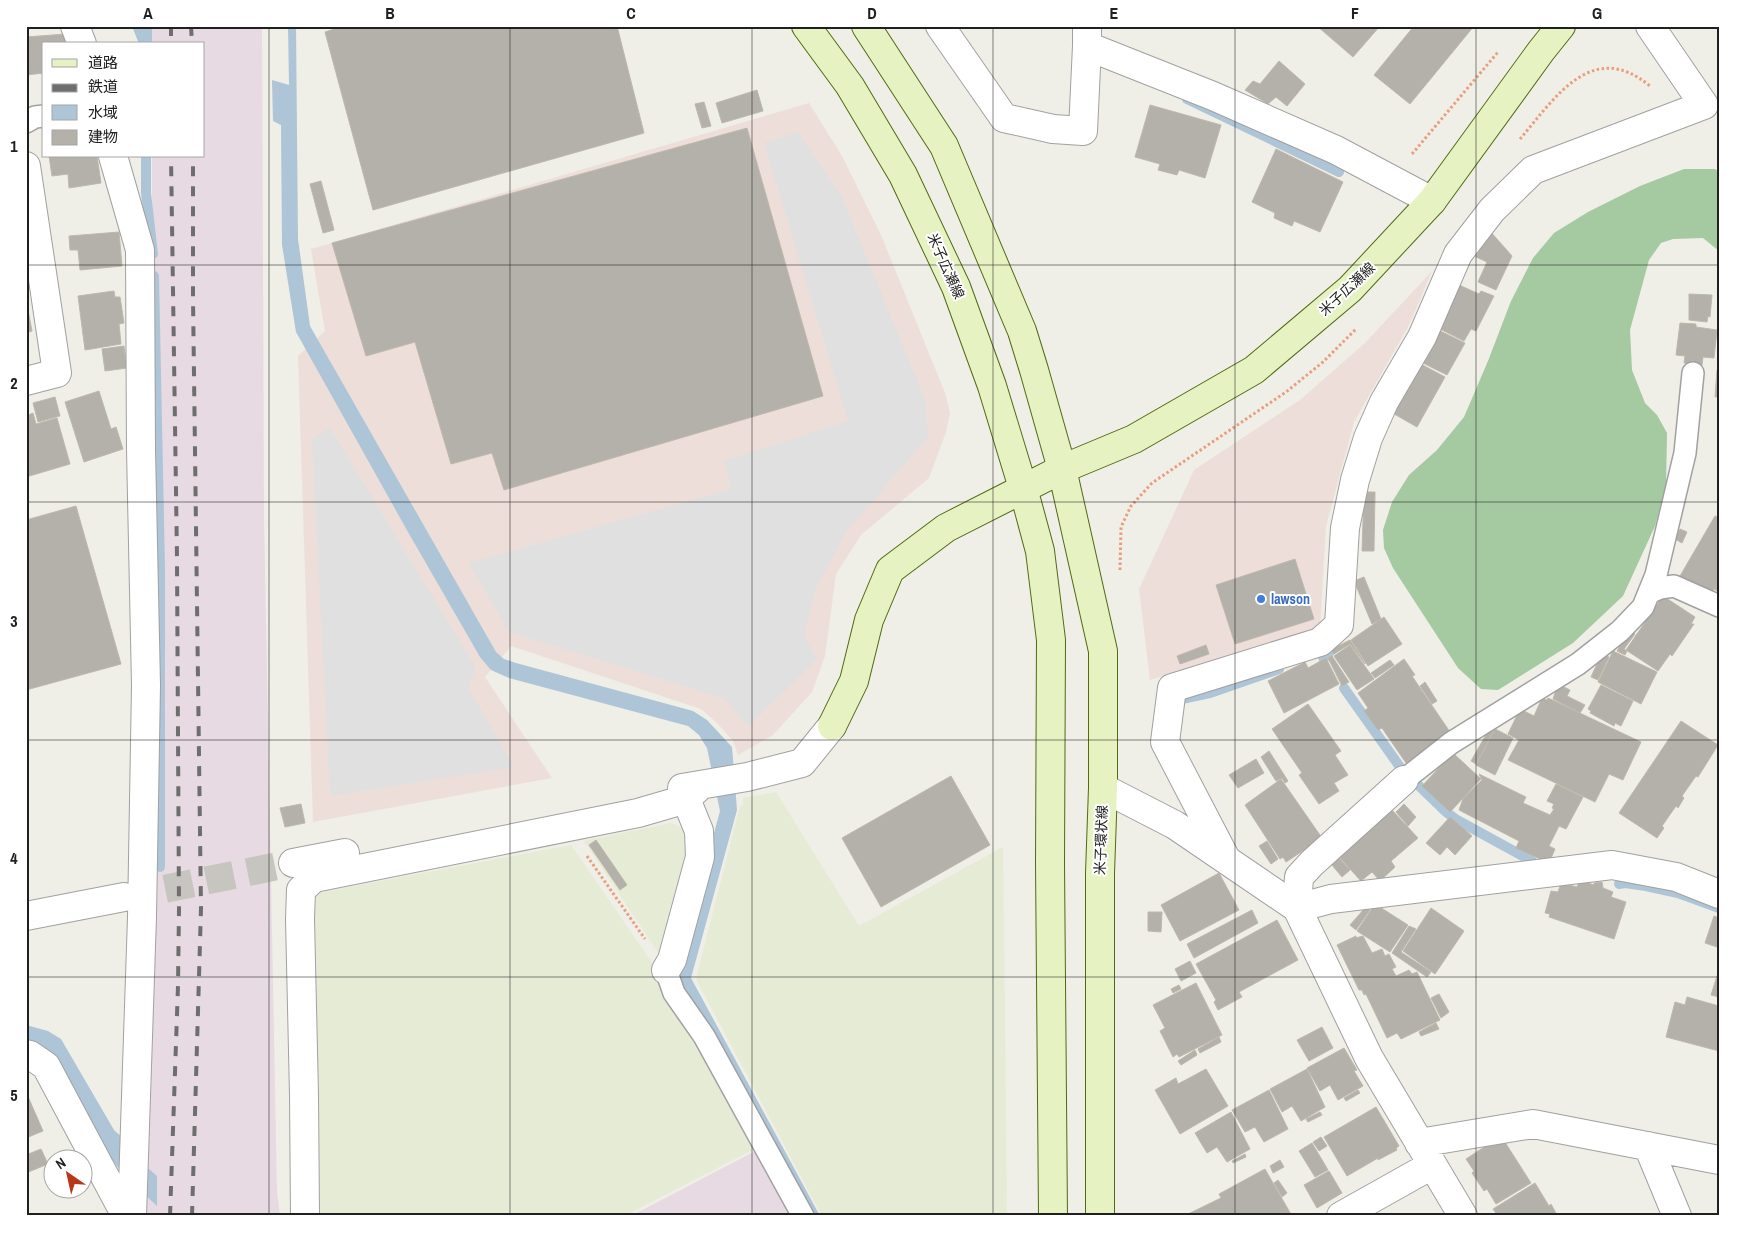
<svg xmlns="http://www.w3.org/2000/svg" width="1745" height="1242" font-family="'Archivo Narrow','Noto Sans JP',sans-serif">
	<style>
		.commercial { fill: #edded9 }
		.industrial { fill: #e7dae2 }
		.farmland { fill: #e5ebd5 }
		.forest { fill: #a5c9a1 }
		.parking { fill: #e0e0e0 }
		.water { fill: #adc5d7 }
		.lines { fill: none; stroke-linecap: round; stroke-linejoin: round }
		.stream { stroke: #adc5d7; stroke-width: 10 }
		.building { fill: #b4b0aa; stroke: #bfb8ab }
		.street-tunnel { stroke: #c6c5bf; stroke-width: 28; stroke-dasharray: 28 14; stroke-linecap: butt }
		.lane-casing { stroke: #a1a1a1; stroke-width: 24 }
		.street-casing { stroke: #a1a1a1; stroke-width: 30 }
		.secondary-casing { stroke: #506a13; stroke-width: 30 }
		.path { stroke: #e99e7e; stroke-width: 3; stroke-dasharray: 2.5 2.5; stroke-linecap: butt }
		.lane { stroke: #fff; stroke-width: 21 }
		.street { stroke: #fff; stroke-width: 28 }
		.secondary { stroke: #e6f2c2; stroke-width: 28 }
		.rail { stroke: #6e6e6e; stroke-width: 4; stroke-dasharray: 10 10; stroke-linecap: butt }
		.grid { fill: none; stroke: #202020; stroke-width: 1; stroke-opacity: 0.55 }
		.shop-dot { fill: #3f7fe0; stroke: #fff; stroke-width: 2 }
		.labels { text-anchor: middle; stroke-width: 4; stroke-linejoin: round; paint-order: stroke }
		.street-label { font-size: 14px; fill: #202020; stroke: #fff }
		.shop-label { font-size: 14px; font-weight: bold; fill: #366cbe; stroke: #fff; text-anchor: start }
		.neatline { fill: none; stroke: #202020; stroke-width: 2 }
		.grid-label { font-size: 16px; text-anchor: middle; font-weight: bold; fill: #202020 }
	</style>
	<rect width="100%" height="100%" fill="#efeee7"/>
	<!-- commercial -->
	<path class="commercial" d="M 809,103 L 842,156 L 881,235 L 945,393 L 950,413 L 946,432 L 929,478 L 861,535 L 836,574 L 825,656 L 812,692 L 773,735 L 738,755 L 733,741 L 717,723 L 701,709 L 511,646 L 485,677 L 552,778 L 313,822 L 298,356 L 325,331 L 311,249 Z
		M 1432,271 L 1409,325 L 1354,422 L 1326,526 L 1320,627 L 1150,680 L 1139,589 L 1194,470 L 1300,400 L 1365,343 Z"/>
	<!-- industrial -->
	<path class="industrial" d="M 151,26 L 262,26 L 264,519 L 277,1191 L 280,1216 L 143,1216 L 153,542 L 152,156 L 204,156 L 204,44 L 151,44 Z
		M 761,1148 L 798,1216 L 631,1216 Z"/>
	<!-- farmland -->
	<path class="farmland" d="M 776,792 L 859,926 L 1003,847 L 1007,1216 L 822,1216 L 696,979 L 740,806 L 743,805 L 743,798 Z
		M 672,823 L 687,831 L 694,858 L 665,963 L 584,841 Z
		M 571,845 L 659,973 L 760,1146 L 624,1216 L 314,1216 L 313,894 Z"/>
	<!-- forest -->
	<path class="forest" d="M 1684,169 L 1715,169 L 1719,172 L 1719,251 L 1703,238 L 1673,239 L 1661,243 L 1649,260 L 1630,330 L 1632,370 L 1645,403 L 1657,415 L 1667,433 L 1666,487 L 1655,526 L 1623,596 L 1573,643 L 1498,690 L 1481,689 L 1458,668 L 1393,568 L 1384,548 L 1383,530 L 1392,502 L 1409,475 L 1437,450 L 1464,417 L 1488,361 L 1511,301 L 1533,258 L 1554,233 L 1588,212 L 1640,186 Z"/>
	<!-- parking -->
	<path class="parking" d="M 798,132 L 842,197 L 925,400 L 928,437 L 846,532 L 816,588 L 804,636 L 817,659 L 749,726 L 723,698 L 509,632 L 469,563 L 731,489 L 724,461 L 848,421 L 764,143 Z
		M 330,428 L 476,668 L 468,687 L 514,767 L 330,796 L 312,439 Z"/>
	<!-- water -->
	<path class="water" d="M 132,26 L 152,26 L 152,44 L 139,44 Z
		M 288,26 L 296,26 L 298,239 L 310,326 L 496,652 L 504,659 L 516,663 L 693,711 L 707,720 L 732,747 L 737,810 L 691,978 L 820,1216 L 811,1216 L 692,1012 L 677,971 L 720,811 L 707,748 L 699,735 L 688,726 L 509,678 L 491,670 L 480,657 L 408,532 L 296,332 L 282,245 L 281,125 L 273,121 L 272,80 L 289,85 Z
		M 26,1025 L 48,1031 L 61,1039 L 114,1130 L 125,1140 L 124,1147 L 157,1176 L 157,1206 L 122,1173 L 26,1044 Z"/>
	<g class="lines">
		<!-- stream -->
		<path class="stream" d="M 1187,99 L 1339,172
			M 146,156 L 146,193 L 153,254
			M 154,276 L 160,569 L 160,867
			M 1324,659 L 1322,655 L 1329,653
			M 1344,688 L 1400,767
			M 1177,700 L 1210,693 L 1279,669
			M 1414,781 L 1446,812 L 1457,820 L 1532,861
			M 1619,884 L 1625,883 L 1646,886 L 1678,893 L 1719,908"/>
	</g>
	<!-- building -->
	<path class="building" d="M 343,26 L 617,26 L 644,133 L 373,210 L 325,32 Z
		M 1317,26 L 1380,26 L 1353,57 Z
		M 1414,26 L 1474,26 L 1410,104 L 1374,75 Z
		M 66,34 L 66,44 L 44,44 L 44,73 L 26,75 L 26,37 Z
		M 1279,61 L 1305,84 L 1287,106 L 1276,97 L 1268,104 L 1245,90 L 1253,81 L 1260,84 Z
		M 757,90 L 763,111 L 722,123 L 716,103 Z
		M 704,102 L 711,126 L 702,128 L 695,104 Z
		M 1150,105 L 1221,125 L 1205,178 L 1179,170 L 1177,175 L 1158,170 L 1160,164 L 1135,157 Z
		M 747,128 L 823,396 L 504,490 L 492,453 L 451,464 L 415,342 L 366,356 L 332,243 Z
		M 1276,149 L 1343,182 L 1320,232 L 1294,221 L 1292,226 L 1274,218 L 1275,213 L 1252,202 Z
		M 49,156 L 97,156 L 101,183 L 69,188 L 68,174 L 52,176 Z
		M 321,181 L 334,230 L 323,233 L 310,184 Z
		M 1489,230 L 1512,256 L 1496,290 L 1478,282 L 1487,262 L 1476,257 Z
		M 119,232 L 122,266 L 80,270 L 78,250 L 70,250 L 69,236 Z
		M 1459,285 L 1479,294 L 1481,291 L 1494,296 L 1476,331 L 1471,329 L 1464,341 L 1436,327 Z
		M 114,291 L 115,297 L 120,297 L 124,323 L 119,324 L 121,344 L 85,350 L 78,296 Z
		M 1689,294 L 1712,295 L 1710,317 L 1708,316 L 1707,322 L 1689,320 Z
		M 26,300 L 32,331 L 26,333 Z
		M 1680,323 L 1696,324 L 1696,327 L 1717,330 L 1714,358 L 1703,357 L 1702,365 L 1684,363 L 1685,356 L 1676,355 Z
		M 1434,328 L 1465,343 L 1447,375 L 1417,360 Z
		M 124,346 L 127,368 L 105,371 L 102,349 Z
		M 1417,362 L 1445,377 L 1417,427 L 1389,411 Z
		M 1717,370 L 1719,370 L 1719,397 L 1715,397 Z
		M 99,391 L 111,429 L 116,427 L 123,449 L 84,462 L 65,402 Z
		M 55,397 L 60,416 L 38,422 L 33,403 Z
		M 33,413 L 36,424 L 57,418 L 70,464 L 26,477 L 26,416 Z
		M 1364,492 L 1375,492 L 1374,551 L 1362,551 Z
		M 76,506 L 121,664 L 26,690 L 26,520 Z
		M 1715,516 L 1719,518 L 1719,592 L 1714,589 L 1711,595 L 1680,576 Z
		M 1680,529 L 1687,532 L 1682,543 L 1675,539 Z
		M 1295,559 L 1314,619 L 1235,644 L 1216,585 Z
		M 1364,577 L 1381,619 L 1372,624 L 1354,581 Z
		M 1663,596 L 1695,617 L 1691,624 L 1694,624 L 1672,656 L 1670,654 L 1658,671 L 1626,650 Z
		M 1384,617 L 1402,644 L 1368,666 L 1351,640 Z
		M 1633,633 L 1635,634 L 1624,649 L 1627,651 L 1625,655 L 1617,651 L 1626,636 L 1629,639 Z
		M 1350,640 L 1365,663 L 1365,664 L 1350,644 L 1334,654 L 1330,650 Z
		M 1206,645 L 1209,654 L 1180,664 L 1177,656 Z
		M 1350,645 L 1374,679 L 1357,690 L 1334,656 Z
		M 1613,651 L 1657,672 L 1641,704 L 1598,682 Z
		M 1602,653 L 1609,657 L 1598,680 L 1591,677 Z
		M 1332,656 L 1349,682 L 1342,686 L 1328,658 Z
		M 1326,658 L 1339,684 L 1284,713 L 1268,681 L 1305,662 L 1308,668 Z
		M 1404,659 L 1415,675 L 1412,676 L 1450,732 L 1406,763 L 1382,728 L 1378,730 L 1364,711 L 1368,708 L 1358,693 Z
		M 1390,660 L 1394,665 L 1375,678 L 1371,673 Z
		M 1425,682 L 1437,701 L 1432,704 L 1420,686 Z
		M 1558,684 L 1570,690 L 1567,696 L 1585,705 L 1580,713 L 1553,699 Z
		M 1601,685 L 1633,701 L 1621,726 L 1615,723 L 1614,726 L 1590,713 L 1591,711 L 1588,709 Z
		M 1542,698 L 1547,700 L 1548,698 L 1641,742 L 1623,780 L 1609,774 L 1595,802 L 1508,760 L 1519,740 L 1508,734 L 1520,709 L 1534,716 Z
		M 1308,704 L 1341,751 L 1335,755 L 1348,775 L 1334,783 L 1339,791 L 1319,804 L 1299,775 L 1302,773 L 1272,729 Z
		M 1681,721 L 1718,745 L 1698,777 L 1696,776 L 1682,796 L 1684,798 L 1678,808 L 1676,806 L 1662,826 L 1664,828 L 1657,838 L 1619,813 Z
		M 1491,726 L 1495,728 L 1476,764 L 1471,761 Z
		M 1495,729 L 1513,738 L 1495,775 L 1476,765 Z
		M 1269,751 L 1288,781 L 1285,783 L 1282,778 L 1276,781 L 1261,757 Z
		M 1453,753 L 1481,779 L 1450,812 L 1422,786 Z
		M 1256,759 L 1264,773 L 1238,788 L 1229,775 Z
		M 1479,774 L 1526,797 L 1523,803 L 1550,815 L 1554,809 L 1552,808 L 1554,804 L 1547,801 L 1556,784 L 1583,797 L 1566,829 L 1559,826 L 1549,846 L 1555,849 L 1549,863 L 1516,848 L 1519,841 L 1459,810 L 1463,799 L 1482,780 Z
		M 951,776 L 990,845 L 881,907 L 842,838 Z
		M 1281,779 L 1322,838 L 1286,862 L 1283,857 L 1280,859 L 1245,805 Z
		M 301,804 L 305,823 L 285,827 L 280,808 Z
		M 1404,804 L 1416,817 L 1408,826 L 1396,812 Z
		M 1392,810 L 1418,838 L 1391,861 L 1395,867 L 1380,881 L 1372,872 L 1361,881 L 1339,857 Z
		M 1450,817 L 1472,836 L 1455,855 L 1447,847 L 1440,855 L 1426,843 Z
		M 596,840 L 627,885 L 620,890 L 589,845 Z
		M 1267,841 L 1278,859 L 1271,864 L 1259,846 Z
		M 1338,857 L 1350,870 L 1342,877 L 1332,865 L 1334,863 L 1330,859 Z
		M 1219,873 L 1239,910 L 1180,941 L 1161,905 Z
		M 1580,880 L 1594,885 L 1594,883 L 1602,882 L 1603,888 L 1613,892 L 1611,897 L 1626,902 L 1614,939 L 1549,917 L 1550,914 L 1545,913 L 1551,891 L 1558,892 L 1561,883 L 1577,887 Z
		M 1375,904 L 1408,925 L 1390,952 L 1357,931 Z
		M 1365,908 L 1370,910 L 1356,930 L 1350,925 Z
		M 1431,908 L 1464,931 L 1435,974 L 1403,951 Z
		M 1252,910 L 1258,923 L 1194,958 L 1187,944 Z
		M 1148,912 L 1162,912 L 1161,932 L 1148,931 Z
		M 1714,916 L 1719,918 L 1719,941 L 1717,947 L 1705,943 Z
		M 1277,920 L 1298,960 L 1239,992 L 1242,997 L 1218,1010 L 1214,1002 L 1216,1000 L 1196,964 Z
		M 1409,926 L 1416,929 L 1401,952 L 1431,972 L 1427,977 L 1392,953 Z
		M 1356,936 L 1356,938 L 1363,936 L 1372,953 L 1382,949 L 1385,956 L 1389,954 L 1396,967 L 1392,969 L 1396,976 L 1409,970 L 1412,974 L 1417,972 L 1440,1020 L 1401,1039 L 1397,1033 L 1387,1038 L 1366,994 L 1364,995 L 1362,990 L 1359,990 L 1337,945 Z
		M 1190,961 L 1196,973 L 1181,981 L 1175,969 Z
		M 1719,970 L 1719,997 L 1711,995 Z
		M 1196,983 L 1222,1035 L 1179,1057 L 1177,1054 L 1173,1057 L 1160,1031 L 1165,1028 L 1153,1005 Z
		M 1179,985 L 1181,989 L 1173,993 L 1171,989 Z
		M 1439,994 L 1449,1012 L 1441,1018 L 1431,998 Z
		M 1687,997 L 1719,1006 L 1719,1051 L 1666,1037 L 1675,1002 L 1685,1005 Z
		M 1436,1023 L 1439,1029 L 1421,1036 L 1419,1032 Z
		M 1322,1027 L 1333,1048 L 1309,1061 L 1297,1040 Z
		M 1219,1037 L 1221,1042 L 1200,1053 L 1198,1049 Z
		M 1344,1048 L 1357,1070 L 1354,1071 L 1363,1086 L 1338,1100 L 1330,1085 L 1320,1091 L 1307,1068 Z
		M 1195,1050 L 1197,1055 L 1181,1065 L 1178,1061 Z
		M 1206,1069 L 1228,1106 L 1180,1134 L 1155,1090 L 1176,1078 L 1178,1084 Z
		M 1307,1069 L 1325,1107 L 1301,1121 L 1292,1106 L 1282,1112 L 1270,1089 Z
		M 1269,1090 L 1288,1129 L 1264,1142 L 1255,1127 L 1245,1132 L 1232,1110 Z
		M 1358,1090 L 1360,1093 L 1346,1101 L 1344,1098 Z
		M 26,1092 L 43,1131 L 26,1138 Z
		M 1376,1107 L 1399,1146 L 1396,1148 L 1397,1150 L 1378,1160 L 1378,1158 L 1347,1176 L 1324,1137 Z
		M 1231,1112 L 1250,1149 L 1227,1162 L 1217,1147 L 1207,1153 L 1195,1133 Z
		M 1320,1112 L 1322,1115 L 1308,1122 L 1306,1119 Z
		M 1501,1136 L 1531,1183 L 1496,1204 L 1487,1189 L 1484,1191 L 1472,1173 L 1474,1171 L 1466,1159 Z
		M 1321,1137 L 1327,1146 L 1319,1151 L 1313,1142 Z
		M 1312,1143 L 1328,1170 L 1315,1177 L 1299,1151 Z
		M 41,1149 L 48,1164 L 26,1173 L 26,1155 Z
		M 1245,1154 L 1246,1157 L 1233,1163 L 1232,1161 Z
		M 1280,1160 L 1284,1167 L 1273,1173 L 1270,1166 Z
		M 1265,1169 L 1292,1216 L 1189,1216 L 1188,1214 L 1221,1198 L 1219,1194 Z
		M 1329,1171 L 1342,1193 L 1317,1208 L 1304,1185 Z
		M 1278,1180 L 1287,1193 L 1282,1197 L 1274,1183 Z
		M 1535,1183 L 1549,1206 L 1551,1204 L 1557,1215 L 1560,1214 L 1561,1216 L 1498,1216 L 1493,1209 Z"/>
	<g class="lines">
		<!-- street-tunnel -->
		<path class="street-tunnel" d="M 124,897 L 293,863"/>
		<defs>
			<path id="lane" d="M 26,122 L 35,117 L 44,116
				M 1649,593 L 1660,588 L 1674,586 L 1719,606
				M 1404,780 L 1451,743 L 1578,664 L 1620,631 L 1643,607 L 1656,575 L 1685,453 L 1693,373
				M 666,970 L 674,993 L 704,1036 L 803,1216"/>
			<path id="street" d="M 75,26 L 82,44
				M 940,26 L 1004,118 L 1053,129 L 1083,131 L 1087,46 L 1087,26
				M 1087,46 L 1213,96 L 1336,150 L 1432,201
				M 113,156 L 140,250 L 141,450 L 146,685 L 142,917 L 132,1216
				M 26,166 L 57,373 L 26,381
				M 1404,780 L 1312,863 L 1299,877 L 1297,908 L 1369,1058 L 1463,1216
				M 682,788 L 747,777 L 802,763 L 832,726
				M 1103,788 L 1175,825 L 1297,908 L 1331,899 L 1612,865 L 1676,877 L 1719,894
				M 1226,859 L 1165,742 L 1172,688 L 1320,642 L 1339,625 L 1345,528 L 1355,480 L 1368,438 L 1384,402 L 1422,337 L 1458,254 L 1492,210 L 1533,170 L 1704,105 L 1650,26
				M 293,863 L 345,853
				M 26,916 L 124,897
				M 666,970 L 672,960 L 700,857 L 699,831 L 686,799
				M 26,1054 L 30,1055 L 46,1066 L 126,1216
				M 1419,1143 L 1533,1124 L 1719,1160
				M 1648,1146 L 1677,1216
				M 305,1216 L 304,1095 L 300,919 L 301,890 L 314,878 L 638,813 L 686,799 L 701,785
				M 1341,1216 L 1432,1165"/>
			<path id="secondary" d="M 806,26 L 850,86 L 903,175 L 956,287 L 992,386 L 1023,488 L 1040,551 L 1051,640 L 1050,863 L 1053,1216
				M 866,26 L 944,146 L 1022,331 L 1034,370 L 1062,469 L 1103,651 L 1103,788 L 1100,873 L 1100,1216
				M 832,726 L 854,681 L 869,620 L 890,570 L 946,528 L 1062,469 L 1134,439 L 1254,370 L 1350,289 L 1432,201 L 1541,51 L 1561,26"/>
		</defs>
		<!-- lane casing -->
		<use href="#lane" class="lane-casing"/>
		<!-- street casing -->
		<use href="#street" class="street-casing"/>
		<!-- secondary casing -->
		<use href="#secondary" class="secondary-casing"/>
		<!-- path -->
		<path class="path" d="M 1520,139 C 1555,98 1592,38 1650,86
			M 1412,154 L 1498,52
			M 1120,570 L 1121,527 L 1131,506 L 1152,483 L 1286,392 L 1323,362 L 1356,329
			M 587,856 L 645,939"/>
		<!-- lane -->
		<use href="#lane" class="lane"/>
		<!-- street -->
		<use href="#street" class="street"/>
		<!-- secondary -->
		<use href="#secondary" class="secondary"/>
		<!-- rail -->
		<path class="rail" d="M 171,26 L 171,44
			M 191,26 L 192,44
			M 170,1216 L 178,986 L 179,909 L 177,558 L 171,156
			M 192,1216 L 201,908 L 193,298 L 193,156"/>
	</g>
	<!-- grid -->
	<path class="grid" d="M 269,26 L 269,1216M 510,26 L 510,1216M 752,26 L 752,1216M 993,26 L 993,1216M 1235,26 L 1235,1216M 1476,26 L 1476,1216M 26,265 L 1719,265M 26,502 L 1719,502M 26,740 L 1719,740M 26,977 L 1719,977"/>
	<!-- markers -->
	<circle class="shop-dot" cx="1261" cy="599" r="5"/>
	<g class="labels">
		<!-- street labels -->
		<g class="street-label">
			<text transform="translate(946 266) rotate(66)" y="5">米子広瀬線</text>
			<text transform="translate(1347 289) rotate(-43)" y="5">米子広瀬線</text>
			<text transform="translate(1101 840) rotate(-88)" y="5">米子環状線</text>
		</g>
		<!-- shop labels -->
		<g class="shop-label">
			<text x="1271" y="604">lawson</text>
		</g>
	</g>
	<!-- border -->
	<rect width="1745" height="1242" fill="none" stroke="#ffffff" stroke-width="55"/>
	<!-- legend -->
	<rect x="42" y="42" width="162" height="115" fill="#ffffff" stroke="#a6a6a6"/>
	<rect x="52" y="59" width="25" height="8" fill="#e6f2c2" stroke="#a6a6a6"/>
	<text x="88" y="68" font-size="15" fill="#202020">道路</text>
	<rect x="52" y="84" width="25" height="8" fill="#6e6e6e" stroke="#a6a6a6"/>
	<text x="88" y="92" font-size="15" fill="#202020">鉄道</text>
	<rect x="52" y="105" width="25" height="15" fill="#adc5d7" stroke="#a6a6a6"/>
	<text x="88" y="118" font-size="15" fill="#202020">水域</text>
	<rect x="52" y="130" width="25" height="15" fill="#b4b0aa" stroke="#a6a6a6"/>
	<text x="88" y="142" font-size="15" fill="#202020">建物</text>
	<!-- north arrow -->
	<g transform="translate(68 1174) rotate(326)"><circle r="24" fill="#ffffff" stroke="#a6a6a6"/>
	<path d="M0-4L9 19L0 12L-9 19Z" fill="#b63819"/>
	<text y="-8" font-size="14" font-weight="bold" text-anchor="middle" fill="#202020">N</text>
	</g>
	<rect x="28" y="28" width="1690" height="1186" class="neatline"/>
	<g class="grid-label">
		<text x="148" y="19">A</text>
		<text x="390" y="19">B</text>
		<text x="631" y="19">C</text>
		<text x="872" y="19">D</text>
		<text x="1114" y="19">E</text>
		<text x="1355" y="19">F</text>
		<text x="1597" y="19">G</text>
		<text x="14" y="152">1</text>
		<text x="14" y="389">2</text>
		<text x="14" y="627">3</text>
		<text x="14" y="864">4</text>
		<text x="14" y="1101">5</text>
	</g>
</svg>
